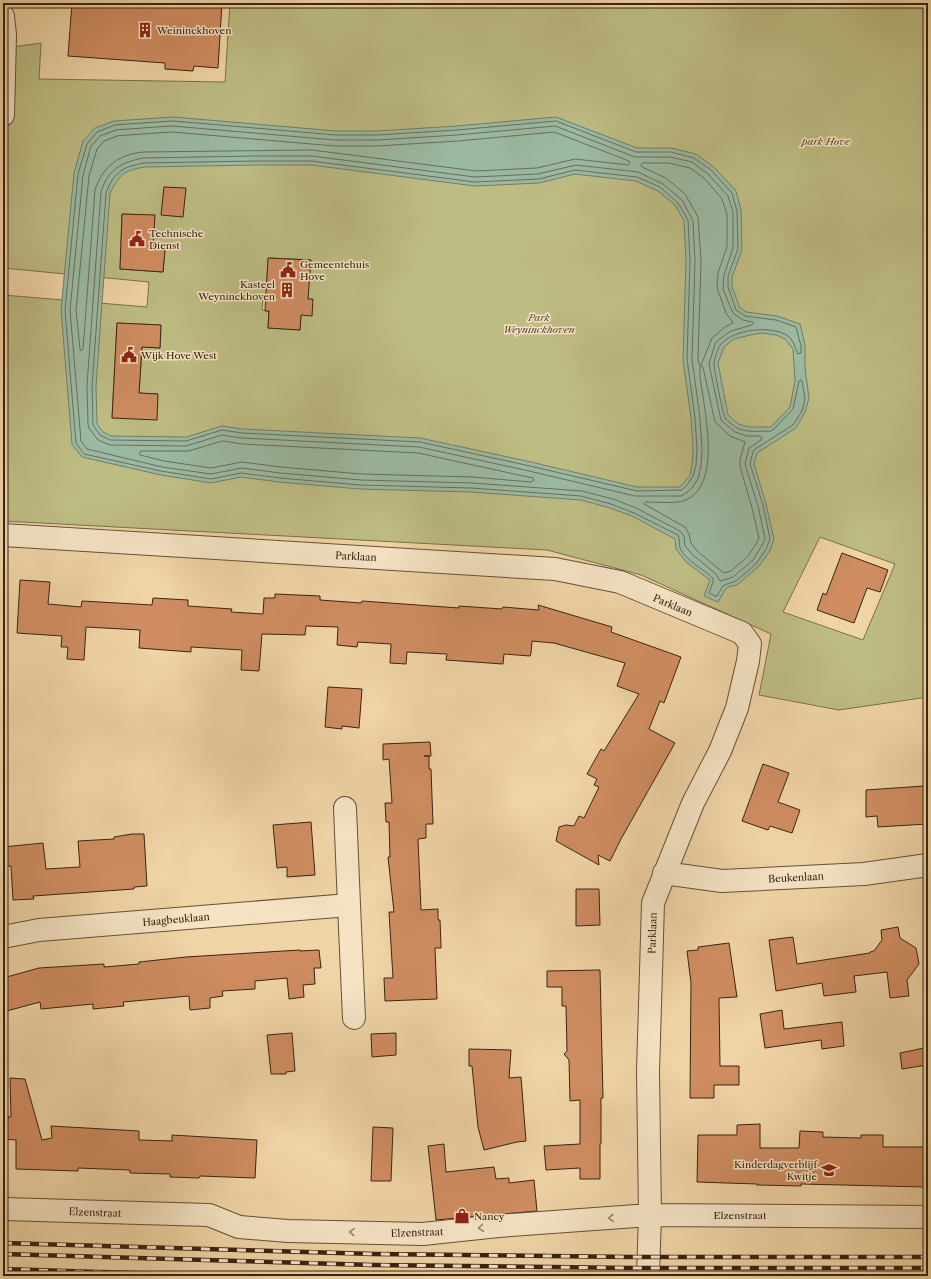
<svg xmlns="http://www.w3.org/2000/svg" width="931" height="1279" font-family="'Libre Caslon Text',serif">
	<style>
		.green { fill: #bdbc83; stroke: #7c704c; fill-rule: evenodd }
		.water { fill: #9bb9a2; stroke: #747d69; fill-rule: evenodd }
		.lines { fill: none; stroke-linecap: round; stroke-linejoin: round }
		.shore { stroke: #6a6e5b; stroke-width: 1 }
		.building { fill: #cf8d61; stroke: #3a2314 }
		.minor-casing { stroke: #674f38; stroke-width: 24 }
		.minor { stroke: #f5e3c4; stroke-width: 22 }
		.rail-casing { stroke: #3a2314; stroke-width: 4.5 }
		.rail { stroke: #f5e3c4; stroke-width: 3; stroke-dasharray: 9; stroke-linecap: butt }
		.oneway { stroke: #98836c }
		.labels { text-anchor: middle; stroke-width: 3; stroke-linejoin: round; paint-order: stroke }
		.poi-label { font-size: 10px; fill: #3a2314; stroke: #f5e3c4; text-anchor: start }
		.park-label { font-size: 10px; font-style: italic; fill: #5b4930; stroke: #f5e3c4 }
		.street-label { font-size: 10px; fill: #3a2314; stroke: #f5e3c4 }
	</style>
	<rect width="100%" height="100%" fill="#efd4a5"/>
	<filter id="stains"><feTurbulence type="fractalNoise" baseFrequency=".005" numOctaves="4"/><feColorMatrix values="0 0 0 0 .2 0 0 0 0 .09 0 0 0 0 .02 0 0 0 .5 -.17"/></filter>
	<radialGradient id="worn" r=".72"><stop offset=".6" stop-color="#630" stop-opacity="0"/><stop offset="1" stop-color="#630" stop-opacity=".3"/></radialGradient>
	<!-- green -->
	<path class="green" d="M 230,3 L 928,3 L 928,697 L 839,710 L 759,695 L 771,634 L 641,575 L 547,550 L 3,521 L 3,295 L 147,307 L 149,282 L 3,268 L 3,170 L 12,47 L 41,43 L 39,79 L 225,82 ZM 122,214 L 144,215 L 144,228 L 154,229 L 153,249 L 165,250 L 163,272 L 120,269 ZM 269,258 L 311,260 L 309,281 L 302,299 L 300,330 L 268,328 L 269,311 L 262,310 L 263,298 L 271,299 L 267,278 ZM 117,323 L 161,325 L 160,348 L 142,347 L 139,393 L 158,394 L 112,418 ZM 820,537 L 895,564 L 863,640 L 783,612 Z"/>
	<!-- water -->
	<path class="water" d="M 173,117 L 336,131 L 377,131 L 457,126 L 556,117 L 637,148 L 671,148 L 696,154 L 714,167 L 736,191 L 741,210 L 742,250 L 732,277 L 732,287 L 740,308 L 746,312 L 777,316 L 800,324 L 805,345 L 805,368 L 809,398 L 805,412 L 796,428 L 757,453 L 754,464 L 766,504 L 774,539 L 770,551 L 759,566 L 737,585 L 728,587 L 725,590 L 718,602 L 704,596 L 710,580 L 686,562 L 676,549 L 675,539 L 632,516 L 610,508 L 581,500 L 471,492 L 360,489 L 279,482 L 241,477 L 211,483 L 161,475 L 82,457 L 72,444 L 61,310 L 74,173 L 83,141 L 95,128 L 114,121 ZM 258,165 L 311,165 L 475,186 L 539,183 L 575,174 L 636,181 L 658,191 L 675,205 L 684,221 L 686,261 L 683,360 L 691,418 L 693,449 L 692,465 L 690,475 L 680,487 L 637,487 L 531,462 L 420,438 L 242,429 L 222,426 L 186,437 L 111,436 L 103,432 L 97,424 L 96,386 L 110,193 C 120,174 123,171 144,167 ZM 762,333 L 776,335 L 785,339 L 793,349 L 795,381 L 790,407 L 771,427 L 749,427 L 738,424 L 728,415 L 718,363 L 724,347 L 734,339 L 750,335 Z"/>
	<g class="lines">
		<!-- shore -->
		<path class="shore" d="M 173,121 L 336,135 L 377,135 L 457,130 L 556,121 L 636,152 L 671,152 L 694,158 L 711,170 L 732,193 L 737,211 L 738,249 L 728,276 L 728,287 L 736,310 L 745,316 L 776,320 L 796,327 L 801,346 L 801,353 L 798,354 C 795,348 794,341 788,336 C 772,325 734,329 721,344 C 718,347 714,359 714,364 C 714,370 723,414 725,418 C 728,421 734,426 737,428 C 748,433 759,431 771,431 L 774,429 L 793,409 L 799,381 L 801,380 L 802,381 L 805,399 L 802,411 L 793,425 L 755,449 L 753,452 L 750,464 L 763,505 L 770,539 L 766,549 L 756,564 L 736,581 L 727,584 L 723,586 L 717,596 L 715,596 L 709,593 L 713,582 L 713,578 C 703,569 686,561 680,548 C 679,543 680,539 678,535 L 634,513 L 611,504 L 581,496 L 471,488 L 360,485 L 280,478 L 241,473 L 211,479 L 161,471 L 84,454 L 76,443 L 65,310 L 78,174 L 87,144 L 97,132 L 115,125 Z
			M 172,126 L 335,140 L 377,140 L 457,135 L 555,126 L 635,157 L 670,157 L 692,162 L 708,174 L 728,196 L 733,212 L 733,248 L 724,275 L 723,289 L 733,313 L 743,320 L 752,322 L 754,323 L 752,325 L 731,331 L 718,340 L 715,344 L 709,364 L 721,420 L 735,432 L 747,436 L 760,436 L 762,437 L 761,440 L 749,448 L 745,464 L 758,506 L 765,539 L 761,547 L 753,560 L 733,577 L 720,581 L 715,573 L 693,555 L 685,546 L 684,536 L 680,531 L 636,508 L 613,499 L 582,491 L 472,483 L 361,480 L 280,473 L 242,468 L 211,474 L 162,467 L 87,449 L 81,441 L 70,310 L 83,175 L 91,146 L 100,136 L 116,130 Z
			M 172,132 L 335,146 L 377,146 L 458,141 L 554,132 L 619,157 L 629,161 L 630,163 L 628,165 L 575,159 L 537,168 L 476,171 L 312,150 L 144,152 C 119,154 103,166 95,190 L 83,349 L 81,351 L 80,349 L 76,310 L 89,176 L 97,149 L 104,141 L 117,136 Z
			M 258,156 L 312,156 L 475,177 L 538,174 L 576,165 L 638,172 L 663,184 L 682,200 L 693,221 L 695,261 L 692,359 L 700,418 L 702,450 L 701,466 L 698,479 L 692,488 L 685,494 L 681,496 L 635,496 L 529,471 L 419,447 L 242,438 L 222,435 L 186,446 L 110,445 L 98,440 L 89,428 L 88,424 L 87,385 L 101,192 C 107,170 122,162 143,158 Z
			M 258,161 L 311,161 L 475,182 L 539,179 L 575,170 L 637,177 L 660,187 L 678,203 L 688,220 L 690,261 L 687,359 L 695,418 L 697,449 L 696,465 L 693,476 L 688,484 L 682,490 L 637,491 L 530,466 L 420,442 L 242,433 L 222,430 L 186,441 L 110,440 L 100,435 L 93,425 L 92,386 L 106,193 C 114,172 122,167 144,163 Z
			M 643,163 L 669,163 L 690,168 L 704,178 L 722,199 L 727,214 L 727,247 L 718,273 L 717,288 L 726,313 L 733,323 L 725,327 L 712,338 L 701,365 L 699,364 L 698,359 L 701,261 L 698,217 L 685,194 L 666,178 L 642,167 L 641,165 Z
			M 700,366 L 703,367 L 715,422 L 730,436 L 745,442 L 740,460 L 740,466 L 752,508 L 759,538 L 756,544 L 748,556 L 731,571 L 724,573 L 697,551 L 691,543 L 689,534 L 685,527 L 644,504 L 646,502 C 657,502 677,504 686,500 C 720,485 706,419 702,390 C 701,383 699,373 700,366 Z
			M 223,441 L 242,444 L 418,453 L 528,477 L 533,478 L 534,480 L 531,482 L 472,477 L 361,474 L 281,467 L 242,462 L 211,468 L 164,461 L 140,455 L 139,454 L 141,451 L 188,451 Z"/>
	</g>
	<!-- building -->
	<path class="building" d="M 72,3 L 222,3 L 218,68 L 194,66 L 193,71 L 165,69 L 165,63 L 68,56 Z
		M 164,187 L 186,188 L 183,217 L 161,215 Z
		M 122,214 L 155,215 L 153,249 L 165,250 L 163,272 L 120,269 Z
		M 268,258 L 311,260 L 308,299 L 313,299 L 312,316 L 301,315 L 300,330 L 268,328 L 269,311 L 265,311 Z
		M 117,323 L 161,325 L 160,348 L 142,347 L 139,393 L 158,394 L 157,420 L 112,418 Z
		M 842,553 L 888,570 L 880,592 L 867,588 L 854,623 L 817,610 L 823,593 L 826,595 Z
		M 20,580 L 50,582 L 48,604 L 81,607 L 82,601 L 152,605 L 153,598 L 188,600 L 188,606 L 232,609 L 231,612 L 263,614 L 264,598 L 275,598 L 275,594 L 320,596 L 320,600 L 361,603 L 362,601 L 459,608 L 459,606 L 502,609 L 503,607 L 539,610 L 538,605 L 612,627 L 611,632 L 681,657 L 664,703 L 660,701 L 649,729 L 675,743 L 621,839 L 610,861 L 598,855 L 599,865 L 556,841 L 559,827 L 566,825 L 574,826 L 579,816 L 584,818 L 599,787 L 594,785 L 597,779 L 587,774 L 601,749 L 604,751 L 639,694 L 617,686 L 625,663 L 554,643 L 532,641 L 531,653 L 530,656 L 504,654 L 503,664 L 446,660 L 447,654 L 407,652 L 406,664 L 390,663 L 391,644 L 358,642 L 357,647 L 337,645 L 338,627 L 306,626 L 305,635 L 262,634 L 259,671 L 241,670 L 242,650 L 191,647 L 191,652 L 139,648 L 140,630 L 86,627 L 84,660 L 67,659 L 68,647 L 61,647 L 62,636 L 17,633 Z
		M 328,687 L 362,689 L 359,728 L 342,726 L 342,729 L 325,727 Z
		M 430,742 L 431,756 L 424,756 L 429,756 L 429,769 L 431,769 L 433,824 L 426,824 L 426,838 L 418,839 L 421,910 L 438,909 L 438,920 L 440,920 L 441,946 L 441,948 L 435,948 L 437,999 L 385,1001 L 384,978 L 393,978 L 389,912 L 394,912 L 388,857 L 390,857 L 389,822 L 386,822 L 385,803 L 392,803 L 389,759 L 383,760 L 383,744 Z
		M 763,764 L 789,773 L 778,802 L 800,810 L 792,833 L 770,826 L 768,830 L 742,821 Z
		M 924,786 L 927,824 L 878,827 L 877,816 L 866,817 L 866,790 Z
		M 311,822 L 315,875 L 287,877 L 287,867 L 277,868 L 273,825 Z
		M 132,834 L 144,834 L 147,886 L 134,887 L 134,889 L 33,896 L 34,899 L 13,900 L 11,866 L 3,866 L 3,847 L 43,843 L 46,869 L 80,867 L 78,841 L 114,839 L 114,837 Z
		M 576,889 L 599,889 L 600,925 L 576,926 Z
		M 898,927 L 900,938 L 916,948 L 919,964 L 907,980 L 909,996 L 890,998 L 887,972 L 854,976 L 856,992 L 824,996 L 822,983 L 776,991 L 769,940 L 793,937 L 797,964 L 870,953 L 870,952 L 874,951 L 882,940 L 881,930 Z
		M 729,943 L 737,997 L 719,998 L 720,1066 L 739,1066 L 739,1085 L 714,1085 L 714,1098 L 690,1098 L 691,983 L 687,951 L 698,950 L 698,947 Z
		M 300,950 L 300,951 L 319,950 L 321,968 L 314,968 L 315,984 L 303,985 L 304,997 L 289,999 L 287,978 L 255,981 L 255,989 L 222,991 L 223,996 L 210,998 L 210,1008 L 190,1010 L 189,996 L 123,1002 L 124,1006 L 93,1009 L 93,1004 L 41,1009 L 40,1002 L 3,1012 L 3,978 L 39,968 L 104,964 L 104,967 L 139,964 L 139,962 L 186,957 Z
		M 600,970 L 603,1098 L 601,1098 L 601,1144 L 600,1144 L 600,1179 L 580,1179 L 580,1168 L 546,1170 L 544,1146 L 580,1144 L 580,1100 L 570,1101 L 569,1060 L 564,1054 L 567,1051 L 566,1006 L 562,1006 L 562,987 L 547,987 L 547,971 Z
		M 782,1010 L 784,1029 L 842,1022 L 844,1046 L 822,1049 L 821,1040 L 765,1048 L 760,1014 Z
		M 292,1033 L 295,1071 L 286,1072 L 286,1074 L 271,1074 L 267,1035 Z
		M 396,1033 L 396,1055 L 372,1057 L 371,1034 Z
		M 924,1048 L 927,1065 L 902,1069 L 900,1053 Z
		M 469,1049 L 511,1050 L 509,1078 L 521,1077 L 526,1141 L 517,1142 L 484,1150 L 478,1127 L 472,1066 L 469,1066 Z
		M 10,1078 L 25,1079 L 42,1140 L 52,1138 L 51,1126 L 139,1131 L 139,1140 L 172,1141 L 172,1135 L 257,1140 L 255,1178 L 200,1176 L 199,1178 L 170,1177 L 170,1174 L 130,1173 L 130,1170 L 78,1168 L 78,1171 L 16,1169 L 16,1140 L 3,1139 L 3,1123 L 7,1123 L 8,1117 L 11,1117 Z
		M 760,1124 L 760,1148 L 799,1148 L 800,1131 L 823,1132 L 823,1137 L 861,1138 L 861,1135 L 883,1135 L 883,1147 L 925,1147 L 925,1187 L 801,1184 L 801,1186 L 757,1185 L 757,1184 L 697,1182 L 698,1135 L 737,1135 L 737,1125 Z
		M 373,1127 L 393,1128 L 391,1181 L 371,1181 Z
		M 444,1144 L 446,1172 L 494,1167 L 496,1179 L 509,1178 L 509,1183 L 534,1180 L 537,1211 L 436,1220 L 428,1146 Z"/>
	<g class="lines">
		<defs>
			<path id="minor" d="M 3,16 L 5,35 L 3,115
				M 3,535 L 555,569 L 620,582 L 742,633 L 750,644 L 748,661 L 737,708 L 720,751 L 693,803 L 653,903 L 648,1072 L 650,1215 L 648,1276
				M 664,873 L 722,881 L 864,874 L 928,865
				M 349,905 L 354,1018
				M 3,937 L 39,930 L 349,905 L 345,808
				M 3,1209 L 209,1215 L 239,1227 L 288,1231 L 423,1234 L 498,1226 L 650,1215 L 928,1217"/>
		</defs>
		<!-- minor casing -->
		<use href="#minor" class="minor-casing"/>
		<!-- minor -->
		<use href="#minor" class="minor"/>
		<defs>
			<path id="rail" d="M 3,1243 L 374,1254 L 630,1257 L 928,1257
				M 3,1254 L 373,1265 L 630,1268 L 928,1268
				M 3,1269 L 227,1276"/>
		</defs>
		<!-- rail casing -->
		<use href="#rail" class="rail-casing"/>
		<!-- rail -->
		<use href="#rail" class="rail"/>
	</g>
	<!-- one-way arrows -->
	<defs><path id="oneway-chevron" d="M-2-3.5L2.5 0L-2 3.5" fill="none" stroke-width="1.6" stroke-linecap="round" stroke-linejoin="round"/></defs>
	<g class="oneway">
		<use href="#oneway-chevron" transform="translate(611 1218) rotate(176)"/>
		<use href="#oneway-chevron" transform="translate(481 1228) rotate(173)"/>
		<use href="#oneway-chevron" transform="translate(352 1232) rotate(-178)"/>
	</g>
	<!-- icons -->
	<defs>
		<symbol id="building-bare" viewBox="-9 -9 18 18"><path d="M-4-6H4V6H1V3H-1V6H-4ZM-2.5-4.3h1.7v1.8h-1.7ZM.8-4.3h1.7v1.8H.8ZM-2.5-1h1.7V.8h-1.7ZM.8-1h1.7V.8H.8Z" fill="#8f2418" stroke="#f5e3c4" stroke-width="2.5" paint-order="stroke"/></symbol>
		<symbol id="civic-bare" viewBox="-9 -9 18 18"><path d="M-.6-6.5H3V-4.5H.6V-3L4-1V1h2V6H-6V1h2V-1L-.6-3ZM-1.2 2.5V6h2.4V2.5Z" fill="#8f2418" stroke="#f5e3c4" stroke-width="2.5" paint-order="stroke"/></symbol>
		<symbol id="school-bare" viewBox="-9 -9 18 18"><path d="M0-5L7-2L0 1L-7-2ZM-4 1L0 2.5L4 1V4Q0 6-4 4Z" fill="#8f2418" stroke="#f5e3c4" stroke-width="2.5" paint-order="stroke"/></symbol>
		<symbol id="shop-bare" viewBox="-9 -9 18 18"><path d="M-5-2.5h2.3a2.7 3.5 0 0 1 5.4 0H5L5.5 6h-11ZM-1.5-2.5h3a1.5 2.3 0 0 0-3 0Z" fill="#8f2418" stroke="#f5e3c4" stroke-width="2.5" paint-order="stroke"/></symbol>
	</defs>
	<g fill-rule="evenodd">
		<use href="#building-bare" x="134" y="19" width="22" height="22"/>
		<use href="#civic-bare" x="126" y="228" width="22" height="22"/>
		<use href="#civic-bare" x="277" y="259" width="22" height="22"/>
		<use href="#building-bare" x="276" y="279" width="22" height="22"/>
		<use href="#civic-bare" x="118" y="344" width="22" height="22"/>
		<use href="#school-bare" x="818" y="1159" width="22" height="22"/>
		<use href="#shop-bare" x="451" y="1205" width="22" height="22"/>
	</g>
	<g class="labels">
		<!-- poi labels -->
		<g class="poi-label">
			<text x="157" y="34">Weininckhoven</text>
			<text x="149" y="237">Technische<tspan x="149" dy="12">Dienst</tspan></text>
			<text x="300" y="268">Gemeentehuis<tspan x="300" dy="12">Hove</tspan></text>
			<text x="275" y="288" text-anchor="end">Kasteel<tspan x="275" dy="12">Weyninckhoven</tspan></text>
			<text x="141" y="359">Wijk Hove West</text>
			<text x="817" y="1168" text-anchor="end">Kinderdagverblijf<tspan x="817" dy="12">Kwitje</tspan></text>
			<text x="474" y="1220">Nancy</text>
		</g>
		<!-- park labels -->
		<g class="park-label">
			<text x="826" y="145">park Hove</text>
			<text x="539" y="321">Park<tspan x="539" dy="12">Weyninckhoven</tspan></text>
		</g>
		<!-- street labels -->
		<g class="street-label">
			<text transform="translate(356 556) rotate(3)" y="4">Parklaan</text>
			<text transform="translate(673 605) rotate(23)" y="4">Parklaan</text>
			<text transform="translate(796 877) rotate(-3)" y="4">Beukenlaan</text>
			<text transform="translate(176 919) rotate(-5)" y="4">Haagbeuklaan</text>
			<text transform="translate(652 933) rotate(-88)" y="4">Parklaan</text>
			<text transform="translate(95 1212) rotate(2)" y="4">Elzenstraat</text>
			<text x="740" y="1219">Elzenstraat</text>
			<text transform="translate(417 1232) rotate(-2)" y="4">Elzenstraat</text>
		</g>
	</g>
	<!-- margin -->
	<rect width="931" height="1279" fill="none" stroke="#efd4a5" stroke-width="16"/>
	<rect x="4" y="4" width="923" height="1271" fill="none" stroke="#3a2314" stroke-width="2"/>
	<rect x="8" y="8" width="915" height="1263" fill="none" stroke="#3a2314"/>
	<rect width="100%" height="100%" filter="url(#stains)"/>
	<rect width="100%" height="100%" fill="url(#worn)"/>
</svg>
